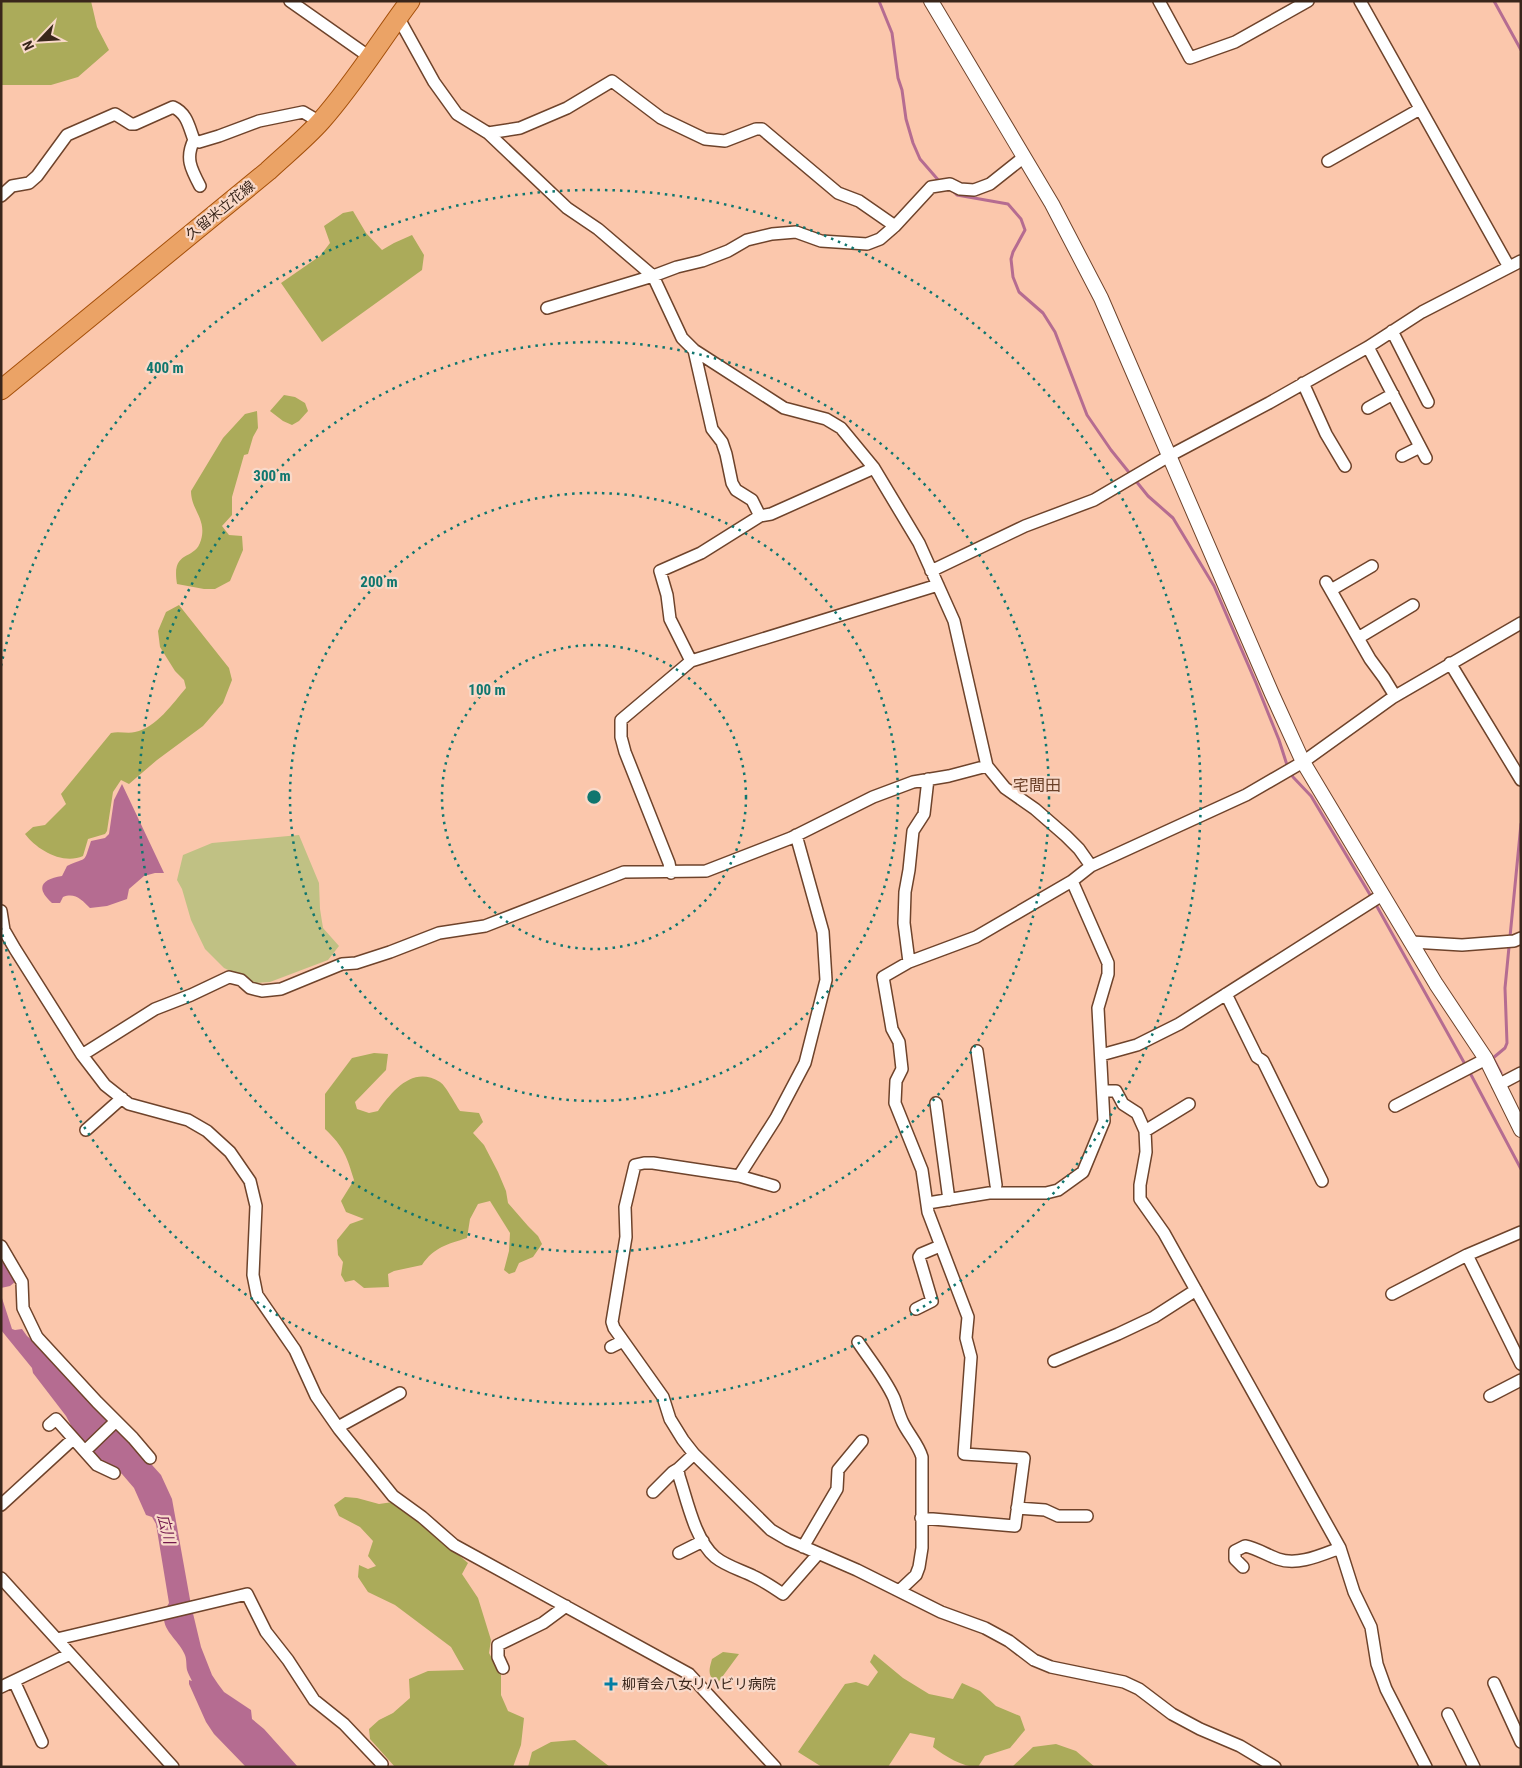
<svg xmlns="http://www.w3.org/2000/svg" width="1522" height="1768" font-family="'Roboto Condensed','Noto Sans JP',sans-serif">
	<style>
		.green { fill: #c0c184 }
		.forest { fill: #abab5a }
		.water { fill: #b56c91 }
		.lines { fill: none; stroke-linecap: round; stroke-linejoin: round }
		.stream { stroke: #b56c91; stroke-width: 3 }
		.minor-casing { stroke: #6e432b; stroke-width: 14 }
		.tertiary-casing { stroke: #6e432b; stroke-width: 16 }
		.primary-casing { stroke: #a44f09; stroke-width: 21 }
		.minor { stroke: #fff; stroke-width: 11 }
		.tertiary { stroke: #fff; stroke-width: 14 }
		.primary { stroke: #eba366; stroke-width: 19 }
		.ring { fill: none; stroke: #0f766e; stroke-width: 2.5; stroke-dasharray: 2.5 5 }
		.poi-dot { fill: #037ea4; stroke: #f9d9c9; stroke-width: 2 }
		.labels { text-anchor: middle; stroke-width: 4.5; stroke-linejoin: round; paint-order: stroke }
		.street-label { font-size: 14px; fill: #39261b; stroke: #f9d9c9 }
		.poi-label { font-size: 14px; fill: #39261b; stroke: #f9d9c9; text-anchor: start }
		.water-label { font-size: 15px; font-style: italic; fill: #72194e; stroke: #f9d9c9 }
		.quarter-label { font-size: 16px; fill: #6b4028; stroke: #f9d9c9 }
		.centre { fill: #0f766e; stroke: #f9d9c9; stroke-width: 2.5 }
		.ring-label { font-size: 15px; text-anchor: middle; font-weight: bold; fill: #0f766e; stroke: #f9d9c9; stroke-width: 4.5; stroke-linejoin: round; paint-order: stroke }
	</style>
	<rect width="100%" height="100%" fill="#fbc7ac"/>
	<!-- green -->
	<path class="green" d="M 299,835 L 319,883 L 320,909 L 323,928 L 339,946 L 328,960 L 270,982 L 256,983 L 224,968 L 205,949 L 191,920 L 182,889 L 177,880 L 183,855 L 212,843 Z"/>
	<!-- forest -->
	<path class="forest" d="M 1,1 L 91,1 L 97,27 L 109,50 L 78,77 L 51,85 L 1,85 Z
		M 353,211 L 366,233 L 382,250 L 394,243 L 412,235 L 424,255 L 422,270 L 322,342 L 281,283 L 320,256 L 330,243 L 324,226 L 343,213 Z
		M 284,395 L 295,397 L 305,403 L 308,411 L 299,421 L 292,425 L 283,421 L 270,411 Z
		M 257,411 L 258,428 L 253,437 L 248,454 L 244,455 L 232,497 L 232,515 L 222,526 L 229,535 L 242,536 L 243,550 L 230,581 L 215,589 L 204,589 L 177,584 C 171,548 195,562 201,540 C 207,519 191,510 191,491 L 223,438 L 245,414 Z
		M 179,605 L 229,668 L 232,680 L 223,703 L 203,726 L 157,760 L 129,784 L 121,780 L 113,792 L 107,831 L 105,834 L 88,839 L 83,856 C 63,865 37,850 25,834 L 33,827 L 45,825 L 66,804 L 61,794 L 111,733 C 119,731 128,734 135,732 C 156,728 173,703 186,688 L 184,680 L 175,671 L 160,647 L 158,631 L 166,612 Z
		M 374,1053 L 388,1054 L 386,1070 L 355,1102 L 357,1109 L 369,1113 L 378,1111 C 392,1091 413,1065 440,1082 C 446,1086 455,1104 460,1111 L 479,1113 L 483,1122 L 473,1133 L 484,1145 L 498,1172 L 506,1191 L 508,1203 L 528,1226 L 538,1236 L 542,1244 L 533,1257 L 519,1263 L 515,1272 L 509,1274 L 504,1270 L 509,1251 L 510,1233 L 490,1201 L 478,1204 L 470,1219 L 467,1238 C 448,1244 434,1247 422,1265 L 394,1271 L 388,1274 L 389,1287 L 364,1288 L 354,1280 L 345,1282 L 341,1275 L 343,1262 L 338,1255 L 337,1240 L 350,1224 L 364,1219 L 346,1212 L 341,1201 L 354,1180 C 347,1157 344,1147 325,1129 L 325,1094 L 352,1058 Z
		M 345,1497 L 357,1498 L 379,1504 L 393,1502 L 419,1521 L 468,1563 L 462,1574 L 478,1598 L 491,1640 L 489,1653 L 501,1675 L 501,1695 L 508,1711 L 524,1718 L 521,1745 L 513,1767 L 395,1767 L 370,1739 L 369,1729 L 379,1720 L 393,1713 L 410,1698 L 409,1679 L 428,1671 L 464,1670 L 451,1647 L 395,1605 L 368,1592 L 358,1577 L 359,1565 L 368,1569 L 376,1566 L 368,1556 L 373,1541 L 360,1527 L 339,1516 L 334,1505 Z
		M 723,1652 L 739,1654 L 717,1684 C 707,1675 709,1670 712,1659 Z
		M 874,1654 L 903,1678 L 929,1694 L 953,1699 L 962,1683 L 980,1691 L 996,1706 L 1020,1716 L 1025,1730 L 1010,1748 L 985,1756 L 978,1767 C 962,1767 945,1756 933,1747 L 935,1738 L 910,1733 L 888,1767 L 822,1767 L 798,1752 L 845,1684 L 856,1682 L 868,1686 L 878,1672 L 870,1662 Z
		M 575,1740 L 610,1767 L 528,1767 L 532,1752 L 551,1742 Z
		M 1056,1744 L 1076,1751 L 1095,1767 L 1012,1767 L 1033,1747 Z"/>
	<!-- water -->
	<path class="water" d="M 122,784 L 164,873 L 155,873 L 144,876 L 129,889 L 127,899 L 107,906 L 90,908 C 82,900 75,892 63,897 L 60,903 L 52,903 C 34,887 43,879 62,876 L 67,866 C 88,856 83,865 91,841 L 105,838 L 109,834 L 114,800 Z
		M 1,1261 L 6,1265 L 15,1282 L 10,1286 L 1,1288 Z
		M 1,1295 L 12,1329 L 15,1330 L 22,1329 L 27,1336 L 33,1341 L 122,1436 L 144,1456 L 161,1475 L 172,1499 L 191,1605 L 201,1647 L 212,1675 L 218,1684 L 224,1692 L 251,1710 L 252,1719 L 264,1729 L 298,1767 L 246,1767 L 214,1734 L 206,1722 L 189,1684 L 189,1680 L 192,1681 C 190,1677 188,1673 187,1670 C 186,1665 187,1658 184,1653 C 176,1636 154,1626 169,1603 L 156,1524 L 152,1517 L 146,1515 L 134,1488 L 122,1474 L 101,1460 L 76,1435 L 66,1416 L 33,1373 L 32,1368 L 1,1330 Z"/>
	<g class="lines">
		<!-- stream -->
		<path class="stream" d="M 879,1 L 892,33 L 898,78 L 902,90 L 906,119 L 913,143 L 920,159 L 940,182
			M 1494,1 L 1521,50
			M 953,191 L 957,195 L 1008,204 L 1021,219 L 1025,230 L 1013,252 L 1011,259 L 1013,277 L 1019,292 L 1043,313 L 1055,332 L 1087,415 L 1111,450 L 1148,496 L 1173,518 L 1214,586 L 1256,683 L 1279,740 L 1287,765 L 1293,777 L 1311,796 L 1372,898
			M 1375,903 L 1466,1066
			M 1469,1071 L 1521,1169
			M 1501,1073 L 1493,1058 L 1505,1048 L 1507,1043 L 1505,988 L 1521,824"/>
		<defs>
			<path id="minor" d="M 290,1 L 371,58
				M 1159,1 L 1190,58 L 1235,42 L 1308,1
				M 1360,1 L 1509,267
				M 398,17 L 434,82 L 457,114 L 488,133 L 567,208 L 598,229 L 653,276 L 682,338 L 694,350 L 784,408 L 826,419 L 841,428 L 874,468 L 919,543 L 954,621 L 987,766 L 1005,788 L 1035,809 L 1066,836 L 1079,849 L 1091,866
				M 488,133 L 520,128 L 567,108 L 612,81 L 661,118 L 705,139 L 725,141 L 756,129 L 762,129 L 838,193 L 859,201 L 895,226
				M 194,140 C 185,158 191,169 200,186
				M 1328,161 L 1420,109
				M 1,196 L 12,186 L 29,183 L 37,176 L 67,135 L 115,114 L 131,124 L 135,124 L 173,107 C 187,113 189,127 194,140 L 199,142 L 219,136 L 259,121 L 303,112 L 320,122
				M 547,308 L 653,276 L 677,267 L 702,261 L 728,251 L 747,240 L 772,234 L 796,232 L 821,241 L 867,244 L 880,239 L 895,226 L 931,187 L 950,184 L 960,189 L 974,190 L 990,184 L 1024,157
				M 1392,331 L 1428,402
				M 1368,347 L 1426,458
				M 694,350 L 712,429 L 722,442 L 726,454 L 732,483 L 736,490 L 752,500 L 760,516
				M 1303,383 L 1326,434 L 1345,466
				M 1368,408 L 1393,394
				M 1402,456 L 1420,447
				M 931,571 L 1025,526 L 1094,500 L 1169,456 L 1269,403 L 1368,347 L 1422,312 L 1521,261
				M 1326,582 L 1370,659 L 1384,678 L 1395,696
				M 1331,590 L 1372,566
				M 1358,638 L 1413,605
				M 691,661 L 670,619 L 667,595 L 660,571 L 701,553 L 760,516 L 771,514 L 874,468
				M 1450,663 L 1521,780
				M 671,873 L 669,863 L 625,752 L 621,737 L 621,720 L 691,661 L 938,585
				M 1,911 L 4,930 L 15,949 L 82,1055 L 105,1085 L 129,1104 L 188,1120 L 207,1131 L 230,1152 L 250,1181 L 256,1206 L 253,1275 L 257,1295 L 295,1350 L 316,1396 L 339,1429 L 393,1496 L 422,1517 L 454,1545 L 689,1674 L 775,1767
				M 1412,942 L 1462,945 L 1514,941 L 1521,938
				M 909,962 L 904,923 L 905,892 L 909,870 L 913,831 L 924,814 L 928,779
				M 1226,994 L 1257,1057 L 1263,1061 L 1322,1181
				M 977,1051 L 996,1185
				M 82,1055 L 155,1009 L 191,995 L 229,977 L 241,980 L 250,988 L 262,991 L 281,989 L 342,964 L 356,963 L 390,952 L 439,933 L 485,926 L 624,872 L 706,871 L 791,838 L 873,797 L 913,782 L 949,776 L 987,766
				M 1101,1055 L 1137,1045 L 1179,1024 L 1382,895
				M 1498,1085 L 1521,1073
				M 1103,1091 L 1116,1091 L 1123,1104 L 1137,1113 L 1145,1131 L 1146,1152 L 1140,1185 L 1140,1199 L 1164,1233 L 1340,1548 L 1354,1592 L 1371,1627 L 1377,1664 L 1386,1689 L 1426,1767
				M 936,1103 L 949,1200
				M 1395,1106 L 1486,1059
				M 86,1130 L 122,1098
				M 1145,1131 L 1189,1104
				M 739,1176 L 776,1118 L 805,1063 L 826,980 L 823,932 L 796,835
				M 774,1186 L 739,1176 L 653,1163 L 644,1163 L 635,1165 L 625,1207 L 626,1237 L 612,1322 L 614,1328 L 663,1397 L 670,1419 L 683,1440 L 694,1454 L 771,1530 L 788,1540 L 857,1570 L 941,1612 L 985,1628 L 1009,1641 L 1034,1660 L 1051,1667 L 1124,1682 L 1139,1689 L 1172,1714 L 1200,1729 L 1240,1746 L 1275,1767
				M 928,1203 L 989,1193 L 1046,1193 L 1058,1190 L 1083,1172 L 1104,1121 L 1098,1008 L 1108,974 L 1108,963 L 1072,881
				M 1,1246 L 22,1282 L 23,1308 L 37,1337 L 97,1402 L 133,1438 L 150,1458
				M 1467,1255 L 1521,1364
				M 1392,1294 L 1467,1255 L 1521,1232
				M 916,1309 L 932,1301 L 919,1257 L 921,1254 L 940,1246
				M 858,1342 C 870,1360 885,1378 894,1398 C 897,1406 899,1415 903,1423 C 909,1435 918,1444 922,1457 L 922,1548 L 919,1567 L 916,1575 L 899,1591
				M 611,1347 L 623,1341
				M 1054,1361 L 1118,1334 L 1154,1317 L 1196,1290
				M 1490,1396 L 1521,1380
				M 49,1425 L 56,1419 L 97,1465 L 114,1473
				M 338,1427 L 400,1393
				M 85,1451 L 116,1421
				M 694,1454 L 678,1469 L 679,1476 C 687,1500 695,1540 715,1557 C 726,1566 741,1570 753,1576 C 764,1581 774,1588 783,1594 L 818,1554
				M 653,1492 L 673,1472 L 678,1469
				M 1,1505 L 73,1439
				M 1017,1508 L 1045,1510 L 1058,1516 L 1087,1516
				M 921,1518 L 1015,1526 L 1024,1458 L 964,1454 L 971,1357 L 966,1338 L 968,1317 L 928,1212 L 922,1170 L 895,1103 L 896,1081 L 902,1069 L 899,1042 L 892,1029 L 883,977 L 909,962 L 976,937 L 1072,881 L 1091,866 L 1246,795 L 1303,762 L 1392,698 L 1521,623
				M 803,1547 L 837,1489 L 838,1470 L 862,1441
				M 679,1553 L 703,1541
				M 1243,1567 L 1235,1559 L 1235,1551 L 1245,1546 C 1256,1548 1267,1555 1278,1559 C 1298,1566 1321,1555 1340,1548
				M 1,1578 L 173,1767
				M 57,1639 L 247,1594 L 266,1632 L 288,1660 L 314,1700 L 344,1724 L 382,1764 L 381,1767
				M 503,1668 L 498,1657 L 498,1645 L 543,1623 L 566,1606
				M 14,1681 L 42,1742
				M 1494,1683 L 1521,1742
				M 1,1687 L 70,1654
				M 1448,1714 L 1474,1767"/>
			<path id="tertiary" d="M 931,1 L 1052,204 L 1101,298 L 1272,694 L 1303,762 L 1436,984 L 1486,1059 L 1521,1130"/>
			<path id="primary" d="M 1,390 L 268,171 C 285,155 305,139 321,121 C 354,84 380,41 410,1"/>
		</defs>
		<!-- minor casing -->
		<use href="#minor" class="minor-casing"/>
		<!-- tertiary casing -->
		<use href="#tertiary" class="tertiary-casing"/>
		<!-- primary casing -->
		<use href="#primary" class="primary-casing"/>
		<!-- minor -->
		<use href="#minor" class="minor"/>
		<!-- tertiary -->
		<use href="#tertiary" class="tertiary"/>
		<!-- primary -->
		<use href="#primary" class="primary"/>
	</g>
	<!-- distance rings -->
	<g class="ring">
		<circle cx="594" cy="797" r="152"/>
		<circle cx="594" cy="797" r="304"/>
		<circle cx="594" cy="797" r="455"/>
		<path d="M1 666A607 607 0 1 1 1 928"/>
	</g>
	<!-- markers -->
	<path class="poi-dot" d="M608.5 1676.5h5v5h5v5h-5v5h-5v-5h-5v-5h5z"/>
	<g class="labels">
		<!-- street labels -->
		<g class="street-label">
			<text transform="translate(220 210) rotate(-39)" y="5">久留米立花線</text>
		</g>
		<!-- poi labels -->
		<g class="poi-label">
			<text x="622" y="1689">柳育会八女リハビリ病院</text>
		</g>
		<!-- water labels -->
		<g class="water-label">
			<text transform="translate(166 1529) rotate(76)" y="5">広川</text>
		</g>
		<!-- quarter labels -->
		<g class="quarter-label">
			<text x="1037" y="791">宅間田</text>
		</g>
	</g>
	<circle cx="594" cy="797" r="8" class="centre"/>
	<g class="ring-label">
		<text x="165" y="373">400 m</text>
		<text x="272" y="481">300 m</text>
		<text x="379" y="587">200 m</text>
		<text x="487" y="695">100 m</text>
	</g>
	<!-- border -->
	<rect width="1522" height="1768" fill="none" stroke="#39261b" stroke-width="5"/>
	<!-- north arrow -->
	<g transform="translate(40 40) rotate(245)" stroke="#f9d9c9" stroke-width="4" paint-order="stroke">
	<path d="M0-4L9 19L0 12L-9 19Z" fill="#39261b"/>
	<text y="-8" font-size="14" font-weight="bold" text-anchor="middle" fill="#39261b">N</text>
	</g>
</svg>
